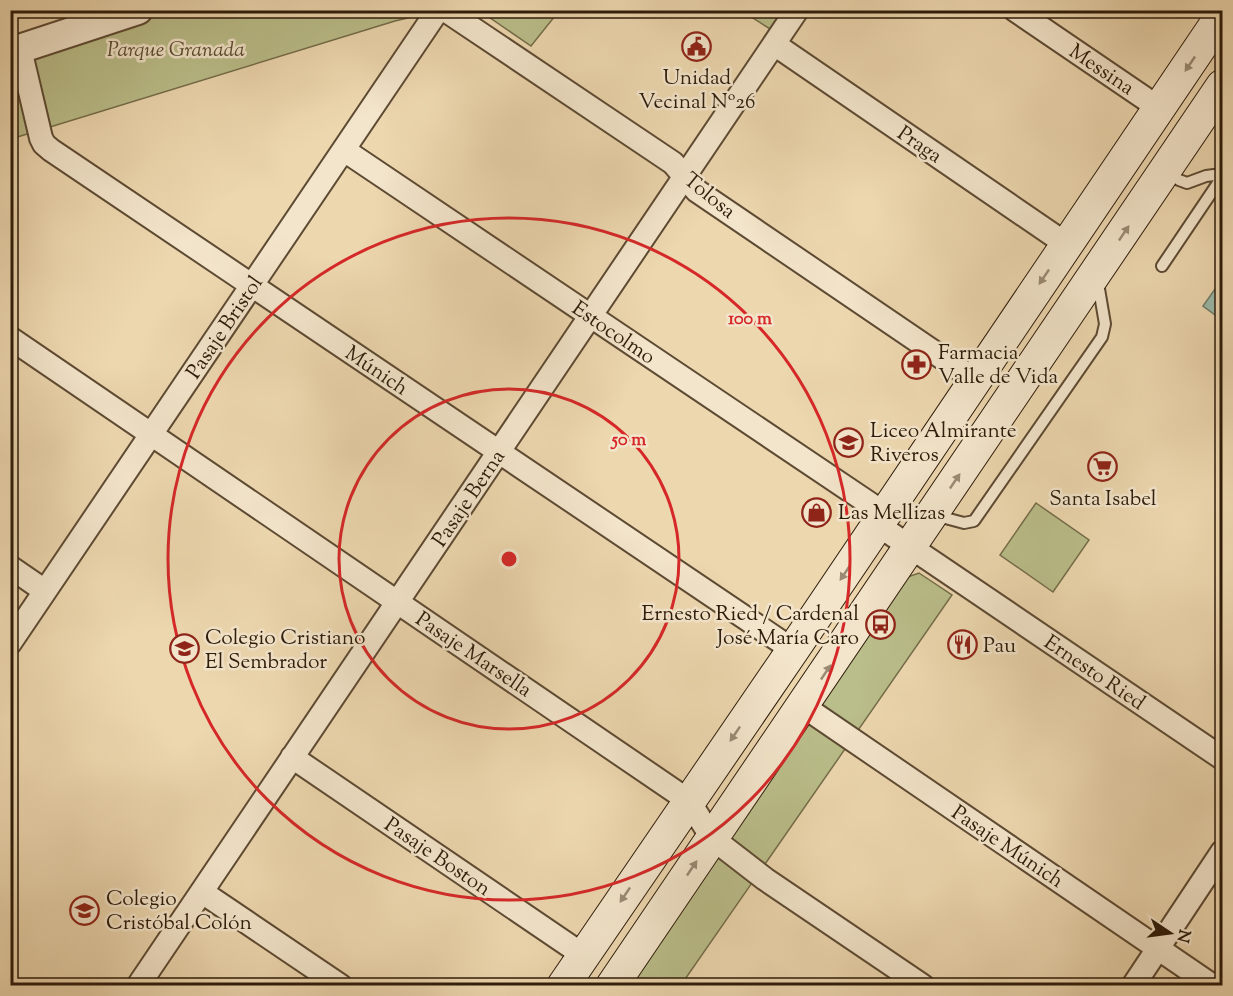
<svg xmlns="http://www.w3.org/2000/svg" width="1233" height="996" font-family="'Sorts Mill Goudy',serif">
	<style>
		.green { fill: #babe8a; stroke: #746c4a; stroke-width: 1.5 }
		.water { fill: #99baaa; stroke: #6e7a6a; stroke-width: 1.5 }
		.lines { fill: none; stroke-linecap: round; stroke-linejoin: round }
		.service-casing { stroke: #5d4a33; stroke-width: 14 }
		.minor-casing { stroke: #5d4a33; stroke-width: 26 }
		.tertiary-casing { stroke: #5d4a33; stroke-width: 32 }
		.secondary-casing { stroke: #2d1b0a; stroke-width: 34 }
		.service { stroke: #f3e5cb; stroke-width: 10 }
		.minor { stroke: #f3e5cb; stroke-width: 22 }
		.tertiary { stroke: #f3e5cb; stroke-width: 28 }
		.secondary { stroke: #f3e5cb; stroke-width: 32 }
		.oneway { fill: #9a8a74 }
		.ring { fill: none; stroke: #d62828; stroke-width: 3 }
		.labels { text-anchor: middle; stroke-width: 5; stroke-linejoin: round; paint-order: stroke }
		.park-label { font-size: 21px; font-style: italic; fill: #574c30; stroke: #f3e5cb }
		.street-label { font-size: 21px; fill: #2d1b0a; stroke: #f3e5cb }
		.poi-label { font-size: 21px; fill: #2d1b0a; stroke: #f3e5cb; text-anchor: start }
		.centre { fill: #d62828; stroke: #f3e5cb; stroke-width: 3 }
		.ring-label { font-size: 18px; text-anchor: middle; font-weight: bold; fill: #d62828; stroke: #f3e5cb; stroke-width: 5; stroke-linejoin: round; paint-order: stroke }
	</style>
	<rect width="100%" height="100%" fill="#edd7af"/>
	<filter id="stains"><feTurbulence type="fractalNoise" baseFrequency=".00333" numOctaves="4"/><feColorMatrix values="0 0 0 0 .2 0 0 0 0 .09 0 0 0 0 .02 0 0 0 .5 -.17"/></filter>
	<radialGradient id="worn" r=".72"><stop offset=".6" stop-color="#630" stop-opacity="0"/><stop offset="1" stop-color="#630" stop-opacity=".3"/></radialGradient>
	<!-- green -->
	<path class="green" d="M 173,11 L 437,11 L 395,21 L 11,139 L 10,63 Z
		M 480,11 L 559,10 L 559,11 L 531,46 Z
		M 742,11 L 782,10 L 782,11 L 770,29 Z
		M 1036,503 L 1089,540 L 1053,592 L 1000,555 Z
		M 919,573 L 952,595 L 681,985 L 624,986 L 902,579 Z"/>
	<!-- water -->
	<path class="water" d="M 1222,279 L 1222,313 L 1219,318 L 1203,306 Z"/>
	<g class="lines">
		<defs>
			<path id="service" d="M 1168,171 L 1179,180 L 1187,183 L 1206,176 L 1222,174
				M 1162,266 L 1222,177
				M 934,515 L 964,523 L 974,521 L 1102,337 L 1105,324 L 1098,283"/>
			<path id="minor" d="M 445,10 L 673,163 L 697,191 L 975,380
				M 1015,10 L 1159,108
				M 774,44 L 1066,244
				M 20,49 L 41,138 L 44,144 L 51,150 L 793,650
				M 344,150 L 885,514
				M 10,338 L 689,801 L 712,838 L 765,879 L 923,986
				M 878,525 L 1222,758
				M 10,567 L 45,591
				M 10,643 L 438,10
				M 803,706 L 1213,986
				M 292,757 L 583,955
				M 202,892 L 341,986
				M 138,986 L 797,10
				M 1133,986 L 1222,852"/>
			<path id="tertiary" d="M 10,52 L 138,10"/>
			<path id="secondary" d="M 563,986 L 793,650 L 1222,15
				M 612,986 L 1222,86"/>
		</defs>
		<!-- service casing -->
		<use href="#service" class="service-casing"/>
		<!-- minor casing -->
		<use href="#minor" class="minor-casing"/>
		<!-- tertiary casing -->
		<use href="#tertiary" class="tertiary-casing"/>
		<!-- secondary casing -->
		<use href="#secondary" class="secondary-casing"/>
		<!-- service -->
		<use href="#service" class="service"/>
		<!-- minor -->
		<use href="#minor" class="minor"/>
		<!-- tertiary -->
		<use href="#tertiary" class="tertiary"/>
		<!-- secondary -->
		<use href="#secondary" class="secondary"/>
	</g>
	<!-- one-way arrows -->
	<defs><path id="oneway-solid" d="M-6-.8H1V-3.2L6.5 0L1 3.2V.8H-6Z" transform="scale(1.5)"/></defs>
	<g class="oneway">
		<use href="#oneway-solid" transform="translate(1190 64) rotate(124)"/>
		<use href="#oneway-solid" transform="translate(1124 233) rotate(-56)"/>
		<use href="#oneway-solid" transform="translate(1044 277) rotate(124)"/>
		<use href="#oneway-solid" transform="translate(955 481) rotate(-56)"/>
		<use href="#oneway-solid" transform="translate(845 573) rotate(124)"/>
		<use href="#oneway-solid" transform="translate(826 672) rotate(-56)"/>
		<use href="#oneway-solid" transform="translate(735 734) rotate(124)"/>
		<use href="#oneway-solid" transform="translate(692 868) rotate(-56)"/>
		<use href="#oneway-solid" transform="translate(625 895) rotate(124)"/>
	</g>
	<!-- distance rings -->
	<g class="ring">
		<circle cx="509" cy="559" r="170"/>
		<circle cx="509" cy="559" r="341"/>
	</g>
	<!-- icons -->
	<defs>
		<symbol id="civic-ring" viewBox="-11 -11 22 22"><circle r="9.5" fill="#f3e5cb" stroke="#8f2418" stroke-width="1.5"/><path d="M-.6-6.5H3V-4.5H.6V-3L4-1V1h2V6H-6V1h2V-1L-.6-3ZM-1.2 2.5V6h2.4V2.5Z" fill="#8f2418"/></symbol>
		<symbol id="pharmacy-ring" viewBox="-11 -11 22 22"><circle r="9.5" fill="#f3e5cb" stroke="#8f2418" stroke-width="1.5"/><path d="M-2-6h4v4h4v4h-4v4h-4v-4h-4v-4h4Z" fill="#8f2418"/></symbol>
		<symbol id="school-ring" viewBox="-11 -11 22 22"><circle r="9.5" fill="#f3e5cb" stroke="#8f2418" stroke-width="1.5"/><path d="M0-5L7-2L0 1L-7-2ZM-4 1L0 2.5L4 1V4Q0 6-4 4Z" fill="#8f2418"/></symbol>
		<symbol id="supermarket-ring" viewBox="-11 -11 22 22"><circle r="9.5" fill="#f3e5cb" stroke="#8f2418" stroke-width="1.5"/><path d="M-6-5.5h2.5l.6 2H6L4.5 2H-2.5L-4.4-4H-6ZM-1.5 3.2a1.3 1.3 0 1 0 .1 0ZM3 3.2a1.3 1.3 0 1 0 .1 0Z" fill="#8f2418"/></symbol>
		<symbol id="shop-ring" viewBox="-11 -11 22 22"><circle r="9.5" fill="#f3e5cb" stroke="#8f2418" stroke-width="1.5"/><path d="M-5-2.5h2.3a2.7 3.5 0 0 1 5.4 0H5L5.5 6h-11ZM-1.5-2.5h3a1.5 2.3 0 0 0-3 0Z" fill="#8f2418"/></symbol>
		<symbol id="bus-ring" viewBox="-11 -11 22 22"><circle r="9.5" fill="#f3e5cb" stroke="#8f2418" stroke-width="1.5"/><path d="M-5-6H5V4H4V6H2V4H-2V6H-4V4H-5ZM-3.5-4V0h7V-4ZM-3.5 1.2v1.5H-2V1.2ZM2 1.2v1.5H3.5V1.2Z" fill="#8f2418"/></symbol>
		<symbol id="restaurant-ring" viewBox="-11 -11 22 22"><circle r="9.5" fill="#f3e5cb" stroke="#8f2418" stroke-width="1.5"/><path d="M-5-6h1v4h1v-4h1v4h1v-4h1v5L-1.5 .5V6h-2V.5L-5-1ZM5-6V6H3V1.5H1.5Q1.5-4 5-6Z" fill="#8f2418"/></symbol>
	</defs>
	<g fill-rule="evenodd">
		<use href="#civic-ring" x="680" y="30" width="33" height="33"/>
		<use href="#pharmacy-ring" x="900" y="348" width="33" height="33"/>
		<use href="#school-ring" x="832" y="426" width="33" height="33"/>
		<use href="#supermarket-ring" x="1086" y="450" width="33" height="33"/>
		<use href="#shop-ring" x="800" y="496" width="33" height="33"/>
		<use href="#bus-ring" x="864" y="608" width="33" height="33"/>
		<use href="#restaurant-ring" x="946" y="628" width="33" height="33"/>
		<use href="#school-ring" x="168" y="632" width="33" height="33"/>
		<use href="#school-ring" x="68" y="894" width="33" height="33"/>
	</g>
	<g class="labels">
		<!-- park labels -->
		<g class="park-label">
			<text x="176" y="56">Parque Granada</text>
		</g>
		<!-- street labels -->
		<g class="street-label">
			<text transform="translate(1102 69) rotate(34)" y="7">Messina</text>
			<text transform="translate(920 144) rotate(34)" y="7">Praga</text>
			<text transform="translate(710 195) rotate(39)" y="7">Tolosa</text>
			<text transform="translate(224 327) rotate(-56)" y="7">Pasaje Bristol</text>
			<text transform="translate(614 332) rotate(34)" y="7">Estocolmo</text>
			<text transform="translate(377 370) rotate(34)" y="7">Múnich</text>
			<text transform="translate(468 498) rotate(-56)" y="7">Pasaje Berna</text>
			<text transform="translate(474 654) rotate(34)" y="7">Pasaje Marsella</text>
			<text transform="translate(1095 672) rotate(34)" y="7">Ernesto Ried</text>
			<text transform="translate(1008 846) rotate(34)" y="7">Pasaje Múnich</text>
			<text transform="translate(438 856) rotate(34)" y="7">Pasaje Boston</text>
		</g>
		<!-- poi labels -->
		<g class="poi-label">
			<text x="697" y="84" text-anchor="middle">Unidad<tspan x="697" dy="24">Vecinal Nº26</tspan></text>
			<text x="938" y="359">Farmacia<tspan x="938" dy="24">Valle de Vida</tspan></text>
			<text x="870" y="437">Liceo Almirante<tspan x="870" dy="24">Riveros</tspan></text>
			<text x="1103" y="505" text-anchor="middle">Santa Isabel</text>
			<text x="838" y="519">Las Mellizas</text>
			<text x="859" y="620" text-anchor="end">Ernesto Ried / Cardenal<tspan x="859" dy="24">José María Caro</tspan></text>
			<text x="205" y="644">Colegio Cristiano<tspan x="205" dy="24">El Sembrador</tspan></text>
			<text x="983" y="652">Pau</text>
			<text x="106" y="905">Colegio<tspan x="106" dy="24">Cristóbal Colón</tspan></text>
		</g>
	</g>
	<circle cx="509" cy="559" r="9" class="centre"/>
	<g class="ring-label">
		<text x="750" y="324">100 m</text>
		<text x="629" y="445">50 m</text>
	</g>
	<!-- margin -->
	<rect width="1233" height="996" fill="none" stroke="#edd7af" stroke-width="36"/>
	<rect x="12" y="12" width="1209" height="972" fill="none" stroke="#2d1b0a" stroke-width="3"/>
	<rect x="18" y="18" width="1197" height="960" fill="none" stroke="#2d1b0a" stroke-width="1.5"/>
	<!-- north arrow -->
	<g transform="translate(1170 933) rotate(103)" stroke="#f3e5cb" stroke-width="4.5" paint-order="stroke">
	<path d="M0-4.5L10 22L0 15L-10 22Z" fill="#2d1b0a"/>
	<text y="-9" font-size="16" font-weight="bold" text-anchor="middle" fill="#2d1b0a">N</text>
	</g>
	<rect width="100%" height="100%" filter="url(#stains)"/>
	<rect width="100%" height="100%" fill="url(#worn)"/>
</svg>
